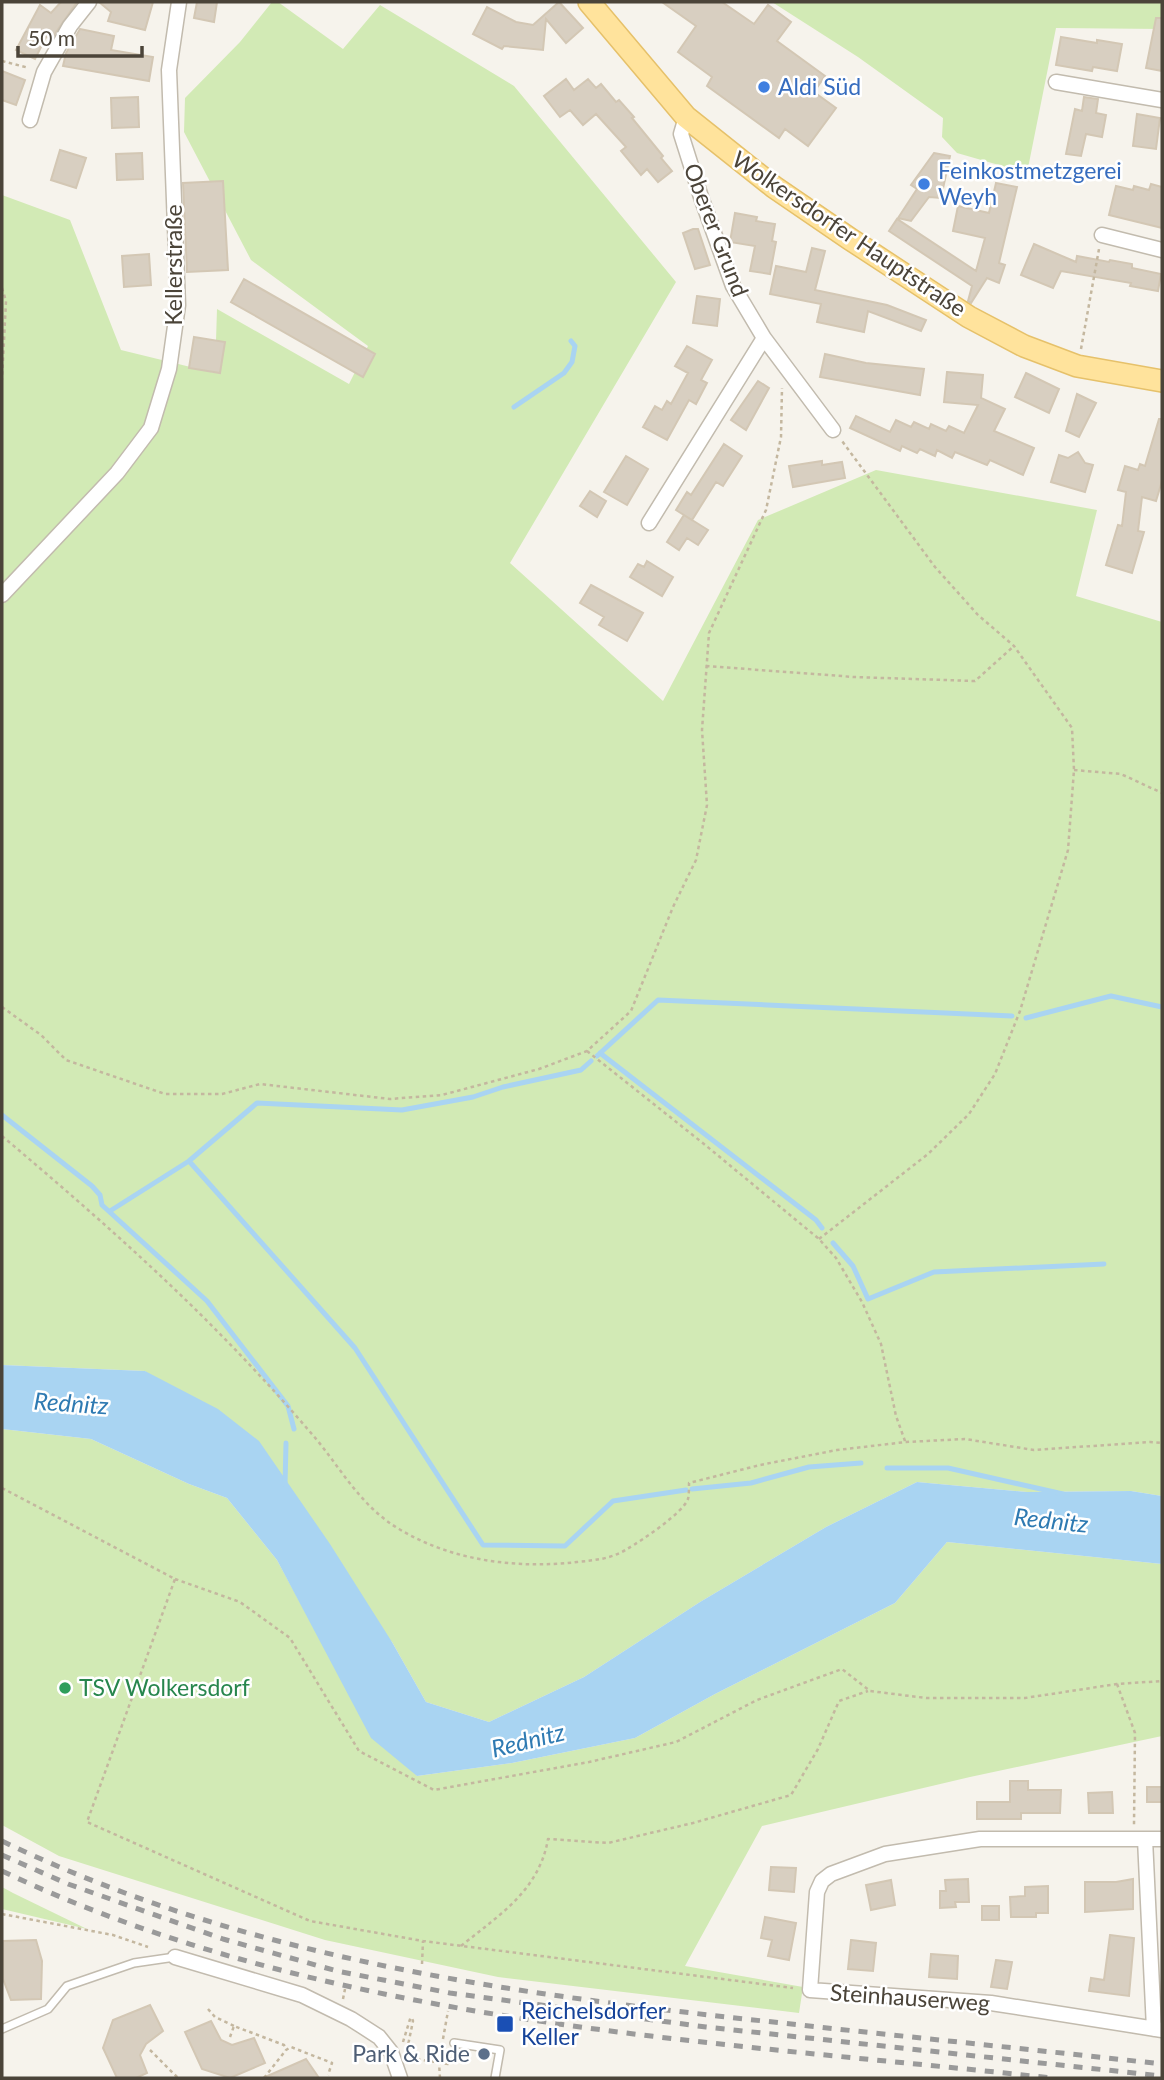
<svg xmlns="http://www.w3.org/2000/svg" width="1164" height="2080" font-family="Lato,sans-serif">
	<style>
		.green { fill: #d2eab5 }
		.water { fill: #a9d4f2 }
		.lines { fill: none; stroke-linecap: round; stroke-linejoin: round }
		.stream { stroke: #a9d4f2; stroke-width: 5 }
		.building { fill: #d8cfc1; stroke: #d3c7b4; stroke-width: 2 }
		.lane-casing { stroke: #c2bbae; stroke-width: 10 }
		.street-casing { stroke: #c2bbae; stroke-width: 17 }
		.primary-casing { stroke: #e6c16a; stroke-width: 24 }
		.path { stroke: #c4b79f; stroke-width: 2.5; stroke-dasharray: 3.5 3.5; stroke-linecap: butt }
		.lane { stroke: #fff; stroke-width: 7 }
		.street { stroke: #fff; stroke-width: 14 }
		.primary { stroke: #ffe39c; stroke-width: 21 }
		.rail { stroke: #9a9a9a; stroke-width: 5; stroke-dasharray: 9 9; stroke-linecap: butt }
		.shop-dot { fill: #3f7fe0; stroke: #fff; stroke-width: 2.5 }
		.leisure-dot { fill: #2e9e5b; stroke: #fff; stroke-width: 2.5 }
		.transit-dot { fill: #1a4fb4; stroke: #fff; stroke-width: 2.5 }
		.service-dot { fill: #5c6f8a; stroke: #fff; stroke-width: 2.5 }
		.labels { text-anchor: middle; stroke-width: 5; stroke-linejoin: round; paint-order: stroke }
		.shop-label { font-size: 23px; fill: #366cbe; stroke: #fff; text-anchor: start }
		.street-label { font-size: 23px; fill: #4b4439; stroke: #fff }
		.leisure-label { font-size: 23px; fill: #27864d; stroke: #fff; text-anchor: start }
		.transit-label { font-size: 23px; fill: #164399; stroke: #fff; text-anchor: start }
		.service-label { font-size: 23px; fill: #4e5e75; stroke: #fff; text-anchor: end }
		.water-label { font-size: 24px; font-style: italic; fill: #2e7ab2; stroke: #fff }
	</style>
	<rect width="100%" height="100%" fill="#f6f3ec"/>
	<!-- green -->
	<path class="green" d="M 272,2 L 278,2 L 343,49 L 380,5 L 514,86 L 676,282 L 510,563 L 663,701 L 758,520 L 876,470 L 1097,510 L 1076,596 L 1162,622 L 1162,1496 L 1131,1491 L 1027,1492 L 917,1482 L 826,1527 L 700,1602 L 584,1677 L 489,1722 L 426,1702 L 392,1642 L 145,1371 L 2,1365 L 2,195 L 70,220 L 121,350 L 215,373 L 217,309 L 349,384 L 368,346 L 251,260 L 184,132 L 185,98 L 240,42 Z
		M 772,2 L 1162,2 L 1162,29 L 1056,28 L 1027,173 L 957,153 L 942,137 L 943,118 L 858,57 Z
		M 2,1429 L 91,1439 L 189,1484 L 227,1498 L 277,1560 L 316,1632 L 417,1776 L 512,1763 L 635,1738 L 715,1694 L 895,1603 L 947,1542 L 1162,1564 L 1162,1736 L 970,1777 L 762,1826 L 685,1966 L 803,1987 L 799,2013 L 498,1977 L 325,1940 L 59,1856 L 2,1825 Z
		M 2,1887 L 13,1893 L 87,1929 L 2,1909 Z"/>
	<!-- water -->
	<path class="water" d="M 2,1365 L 145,1371 L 218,1409 L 259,1441 L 330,1544 L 392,1642 L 426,1702 L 489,1722 L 584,1677 L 700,1602 L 826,1527 L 917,1482 L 1027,1492 L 1131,1491 L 1162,1496 L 1162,1564 L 947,1542 L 895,1603 L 715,1694 L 635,1738 L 512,1763 L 417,1776 L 371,1738 L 277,1560 L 227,1498 L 189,1484 L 91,1439 L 2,1429 Z"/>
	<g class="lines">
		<!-- stream -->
		<path class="stream" d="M 514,407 L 564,373 L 572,362 L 575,346 L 571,341
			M 1026,1018 L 1111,996 L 1162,1007
			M 600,1053 L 816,1220 L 822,1228
			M 597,1056 L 658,1000 L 1012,1016
			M 2,1115 L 92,1186 L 100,1195 L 102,1205 L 207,1301 L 288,1406 L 294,1429
			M 189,1161 L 355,1348 L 483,1545 L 565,1546 L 613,1501 L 686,1490
			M 110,1211 L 189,1161 L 257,1103 L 402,1110 L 473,1097 L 503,1087 L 581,1070 L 591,1061
			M 833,1243 L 853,1266 L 868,1299 L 934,1272 L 1104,1264
			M 887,1468 L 948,1468 L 1063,1494
			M 285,1485 L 286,1443
			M 692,1489 L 751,1483 L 809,1467 L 861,1463"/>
	</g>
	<!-- building -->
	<path class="building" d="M 61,2 L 77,2 L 52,38 L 46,37 L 35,59 L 16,50 L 40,5 L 51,13 Z
		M 99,2 L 153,2 L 145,30 L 108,21 L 111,12 Z
		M 197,2 L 217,2 L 214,22 L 194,18 Z
		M 559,2 L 583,28 L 566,43 L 546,19 L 543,50 L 504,46 L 502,49 L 473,34 L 487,7 L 516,22 L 533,25 Z
		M 662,2 L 722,2 L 754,24 L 768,5 L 791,22 L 777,41 L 825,76 L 814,92 L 836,108 L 808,146 L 785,129 L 779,138 L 707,86 L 712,77 L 678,52 L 696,26 Z
		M 1156,18 L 1162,18 L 1162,71 L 1146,68 Z
		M 80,29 L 114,36 L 111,50 L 153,57 L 149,81 L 63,66 L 66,53 Z
		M 1061,37 L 1097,43 L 1097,40 L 1122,44 L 1117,71 L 1093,67 L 1092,71 L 1056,65 Z
		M 2,71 L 25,80 L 16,105 L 2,100 Z
		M 566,79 L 574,90 L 588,79 L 596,88 L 601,84 L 616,102 L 619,100 L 634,117 L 632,118 L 663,156 L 661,158 L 672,171 L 658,182 L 647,169 L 641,175 L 621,151 L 626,147 L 596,114 L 583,125 L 570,110 L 560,117 L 544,96 Z
		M 138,97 L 139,127 L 112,128 L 111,98 Z
		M 1084,97 L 1098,99 L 1096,113 L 1106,115 L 1102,137 L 1086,134 L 1081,156 L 1066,154 L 1075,109 L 1082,111 Z
		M 1137,114 L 1160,118 L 1156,149 L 1133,146 Z
		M 60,150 L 86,158 L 76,188 L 51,180 Z
		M 142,153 L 143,179 L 117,180 L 116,154 Z
		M 934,153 L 950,156 L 941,198 L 929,197 L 911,221 L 898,218 L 917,189 L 911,185 Z
		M 223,181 L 228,270 L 187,272 L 183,183 Z
		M 996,183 L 1017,187 L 999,263 L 1005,265 L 999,283 L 987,278 L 971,303 L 968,301 L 972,286 L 889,231 L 897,219 L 976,271 L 985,238 L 953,231 L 958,206 L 989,213 Z
		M 1151,184 L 1162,187 L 1162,228 L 1109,215 L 1116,186 L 1133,190 L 1134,186 L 1149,190 Z
		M 735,213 L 757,217 L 756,221 L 775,224 L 772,241 L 776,242 L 770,274 L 750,271 L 755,246 L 730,242 Z
		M 693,229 L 698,229 L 710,265 L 695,269 L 683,233 Z
		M 1034,244 L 1076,262 L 1077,256 L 1109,262 L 1110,260 L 1132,264 L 1132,268 L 1161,274 L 1158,291 L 1130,286 L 1131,283 L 1061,271 L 1053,288 L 1021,275 Z
		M 812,248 L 825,251 L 815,290 L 887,305 L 926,320 L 921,331 L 868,311 L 864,332 L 817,322 L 821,304 L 770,294 L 776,266 L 806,272 Z
		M 149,254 L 151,285 L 124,287 L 122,256 Z
		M 244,279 L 375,354 L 363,377 L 231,302 Z
		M 697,296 L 720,299 L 717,326 L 693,323 Z
		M 194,337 L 225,342 L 220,373 L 189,368 Z
		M 687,346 L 712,360 L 701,380 L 707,383 L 696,404 L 689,400 L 667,440 L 643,427 L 655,406 L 662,410 L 667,401 L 671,404 L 688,373 L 675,366 Z
		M 825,354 L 866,363 L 924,369 L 920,395 L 820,377 Z
		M 947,372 L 983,375 L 981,398 L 1005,409 L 994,431 L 1034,448 L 1023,475 L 990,460 L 987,465 L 955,452 L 952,458 L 937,450 L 935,456 L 920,449 L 917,453 L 902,446 L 900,451 L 850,428 L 856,416 L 890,432 L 896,420 L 911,427 L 914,422 L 929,429 L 931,424 L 946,431 L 949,426 L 964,433 L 978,405 L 944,402 Z
		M 1026,373 L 1059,389 L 1049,413 L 1015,397 Z
		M 758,381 L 769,388 L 746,430 L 731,420 Z
		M 1077,394 L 1096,403 L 1079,437 L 1066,431 Z
		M 1159,419 L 1162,419 L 1162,481 L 1156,501 L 1142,497 L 1138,531 L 1144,532 L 1132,573 L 1106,565 L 1118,525 L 1122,526 L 1126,492 L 1118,490 L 1125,466 L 1138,470 L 1140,464 L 1145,466 Z
		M 724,444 L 742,456 L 723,486 L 716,482 L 692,520 L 676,510 L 687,492 L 691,495 Z
		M 1078,452 L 1085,463 L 1093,465 L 1085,492 L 1051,482 L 1059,455 L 1068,458 Z
		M 626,456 L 648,469 L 627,505 L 604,492 Z
		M 822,461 L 822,465 L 842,462 L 845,478 L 793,487 L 789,466 Z
		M 590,491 L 606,501 L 597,517 L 580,506 Z
		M 684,515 L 708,530 L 698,545 L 687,538 L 679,550 L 667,542 Z
		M 647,561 L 673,577 L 662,596 L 630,577 L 638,564 L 644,567 Z
		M 591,585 L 643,613 L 627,641 L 599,625 L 604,617 L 580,603 Z
		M 1010,1781 L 1028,1781 L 1028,1790 L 1061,1790 L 1060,1813 L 1021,1813 L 1021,1819 L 977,1819 L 977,1802 L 1010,1802 Z
		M 1147,1787 L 1162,1787 L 1162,1802 L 1147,1802 Z
		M 1112,1792 L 1113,1813 L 1089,1813 L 1088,1793 Z
		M 771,1867 L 796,1868 L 794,1892 L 769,1890 Z
		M 968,1879 L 969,1902 L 955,1902 L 956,1907 L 940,1908 L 940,1891 L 946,1891 L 945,1880 Z
		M 1133,1879 L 1133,1909 L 1085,1912 L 1085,1882 L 1116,1882 Z
		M 891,1880 L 895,1905 L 871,1910 L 866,1885 Z
		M 1048,1886 L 1048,1913 L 1036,1913 L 1036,1917 L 1011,1917 L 1010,1897 L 1025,1896 L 1025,1887 Z
		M 982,1906 L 999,1906 L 999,1920 L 982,1920 Z
		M 765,1917 L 796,1923 L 789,1960 L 768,1956 L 772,1940 L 761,1938 Z
		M 1110,1935 L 1134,1938 L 1129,1996 L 1089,1991 L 1091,1978 L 1104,1980 Z
		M 36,1940 L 42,1961 L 41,1999 L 11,2000 L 3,1979 L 3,1941 Z
		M 851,1940 L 876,1943 L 873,1971 L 848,1969 Z
		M 931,1954 L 958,1956 L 957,1979 L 929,1977 Z
		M 996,1960 L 1012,1962 L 1007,1989 L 991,1987 Z
		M 150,2005 L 163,2031 L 146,2044 L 140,2055 L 147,2073 L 136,2078 L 117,2078 L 103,2048 L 113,2020 Z
		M 211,2021 L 221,2040 L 232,2045 L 254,2038 L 265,2063 L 230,2078 L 202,2069 L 185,2032 Z
		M 306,2059 L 319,2078 L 263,2078 Z"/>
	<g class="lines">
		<defs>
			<path id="lane" d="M 2,2029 L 48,2009 L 67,1986 L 134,1963 L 175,1957
				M 454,2043 L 500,2050 L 495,2078"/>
			<path id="street" d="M 1056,82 L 1162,100
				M 686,117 L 681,134 L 701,197 L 733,286 L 764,338 L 833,430
				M 30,120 L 44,72 L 70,26 L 89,2
				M 1102,235 L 1162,250
				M 649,523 L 764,338
				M 2,595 L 117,473 L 151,428 L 169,369 L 178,305 L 169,70 L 179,2
				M 1145,1839 L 1154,2029
				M 1162,1839 L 980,1839 L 885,1854 L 831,1874 L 822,1881 L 817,1892 L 810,1990 L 991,2003 L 1162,2030
				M 175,1957 L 302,1995 L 351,2019 L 379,2037 L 391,2052 L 400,2078"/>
			<path id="primary" d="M 589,2 L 686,117 L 774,187 L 850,239 L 969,317 L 1024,346 L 1077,366 L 1162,381"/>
		</defs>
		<!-- lane casing -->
		<use href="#lane" class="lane-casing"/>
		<!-- street casing -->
		<use href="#street" class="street-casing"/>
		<!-- primary casing -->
		<use href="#primary" class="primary-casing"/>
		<!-- path -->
		<path class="path" d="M 2,61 L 29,68
			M 2,288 L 6,301 L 2,380
			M 1081,349 L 1099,249
			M 706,666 L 854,677 L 975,681 L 1014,646
			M 1074,770 L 1121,774 L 1162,793
			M 2,1007 L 41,1035 L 66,1060 L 165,1094 L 222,1094 L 260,1084 L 390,1099 L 442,1095 L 539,1069 L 587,1051 L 631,1011 L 673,907 L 696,860 L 707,805 L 702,730 L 709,633 L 766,510 L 781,437 L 782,388
			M 587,1051 L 704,1144 L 819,1239 L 836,1258 L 862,1302 L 881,1344 L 896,1416 L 905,1441
			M 2,1136 C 92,1212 181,1290 261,1377 C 280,1397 299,1419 317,1440 C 343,1472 362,1507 399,1529 C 452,1561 517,1569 577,1562 C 596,1560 611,1559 627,1549 C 641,1541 683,1513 688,1499 C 689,1495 689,1488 689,1483 L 760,1465 L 837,1450 L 906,1442 L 965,1439 L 1034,1450 L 1150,1442 L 1162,1443
			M 819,1239 L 928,1154 L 969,1114 L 995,1074 L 1020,1011 L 1068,850 L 1074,770 L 1072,728 L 1014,646 L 978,615 L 935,567 L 842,441
			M 2,1488 L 175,1579 L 87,1822 L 310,1921 L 423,1941 L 793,1988
			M 175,1579 L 240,1602 L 290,1638 L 359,1751 L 434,1790 L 589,1762 L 676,1742 L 757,1700 L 842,1669 L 870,1691 L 926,1698 L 1025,1698 L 1117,1684 L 1162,1681
			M 1117,1684 L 1135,1733 L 1134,1825
			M 2,1914 L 113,1935 L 148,1947
			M 461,1946 C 499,1915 539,1891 548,1839 L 608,1843 L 693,1823 L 791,1795 L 818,1749 L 839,1701 L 868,1691
			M 422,1964 L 423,1941
			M 343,1999 L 345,1989
			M 208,2009 L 215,2017 L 234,2026
			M 230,2037 L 234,2026 L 284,2045 L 286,2050
			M 443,2039 L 448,2011
			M 403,2042 L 411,2016
			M 150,2050 L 178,2078
			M 407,2050 L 413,2021 L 411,2016
			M 410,2058 L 448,2064 L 450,2054
			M 264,2078 L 286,2050 L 291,2047 L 332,2063 L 328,2075
			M 440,2078 L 439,2063 L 442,2045"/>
		<!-- lane -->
		<use href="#lane" class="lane"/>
		<!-- street -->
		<use href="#street" class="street"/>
		<!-- primary -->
		<use href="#primary" class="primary"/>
		<!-- rail -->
		<path class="rail" d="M 2,1841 C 250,1960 512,1994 782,2023 C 909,2037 1036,2050 1162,2064
			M 2,1855 L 68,1884 L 223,1939 L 337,1971 L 450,1993 L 706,2027 L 1162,2076
			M 2,1871 C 327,2025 699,2039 1051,2078"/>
	</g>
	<!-- markers -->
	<g class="shop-dot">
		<circle cx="764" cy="87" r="7"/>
		<circle cx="924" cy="184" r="7"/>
	</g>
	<circle class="leisure-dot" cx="65" cy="1688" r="7"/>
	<rect class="transit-dot" x="496" y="2015" width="18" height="18" rx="3.5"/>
	<circle class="service-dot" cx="484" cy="2054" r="7"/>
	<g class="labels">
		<!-- shop labels -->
		<g class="shop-label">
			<text x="778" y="95">Aldi Süd</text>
			<text x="938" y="179">Feinkostmetzgerei<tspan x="938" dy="26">Weyh</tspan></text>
		</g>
		<!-- street labels -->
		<g class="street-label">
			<text transform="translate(716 230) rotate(69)" y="8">Oberer Grund</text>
			<text transform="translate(849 234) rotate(34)" y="8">Wolkersdorfer Hauptstraße</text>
			<text transform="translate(174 265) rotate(-90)" y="8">Kellerstraße</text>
			<text transform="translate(910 1998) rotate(4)" y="8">Steinhauserweg</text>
		</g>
		<!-- leisure labels -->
		<g class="leisure-label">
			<text x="79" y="1696">TSV Wolkersdorf</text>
		</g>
		<!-- transit labels -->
		<g class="transit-label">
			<text x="521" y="2019">Reichelsdorfer<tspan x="521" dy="26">Keller</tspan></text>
		</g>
		<!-- service labels -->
		<g class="service-label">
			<text x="470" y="2062">Park &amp; Ride</text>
		</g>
		<!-- water labels -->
		<g class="water-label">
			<text transform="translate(71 1404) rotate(4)" y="8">Rednitz</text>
			<text transform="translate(1051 1521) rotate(6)" y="8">Rednitz</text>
			<text transform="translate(528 1741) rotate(-14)" y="8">Rednitz</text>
		</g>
	</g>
	<!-- border -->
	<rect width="1164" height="2080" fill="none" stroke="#4b4439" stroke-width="7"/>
	<!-- scale -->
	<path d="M18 46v10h124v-10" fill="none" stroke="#4b4439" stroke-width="3.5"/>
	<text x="28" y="46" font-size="21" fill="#4b4439" stroke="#ffffff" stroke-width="5" paint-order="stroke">50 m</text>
</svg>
